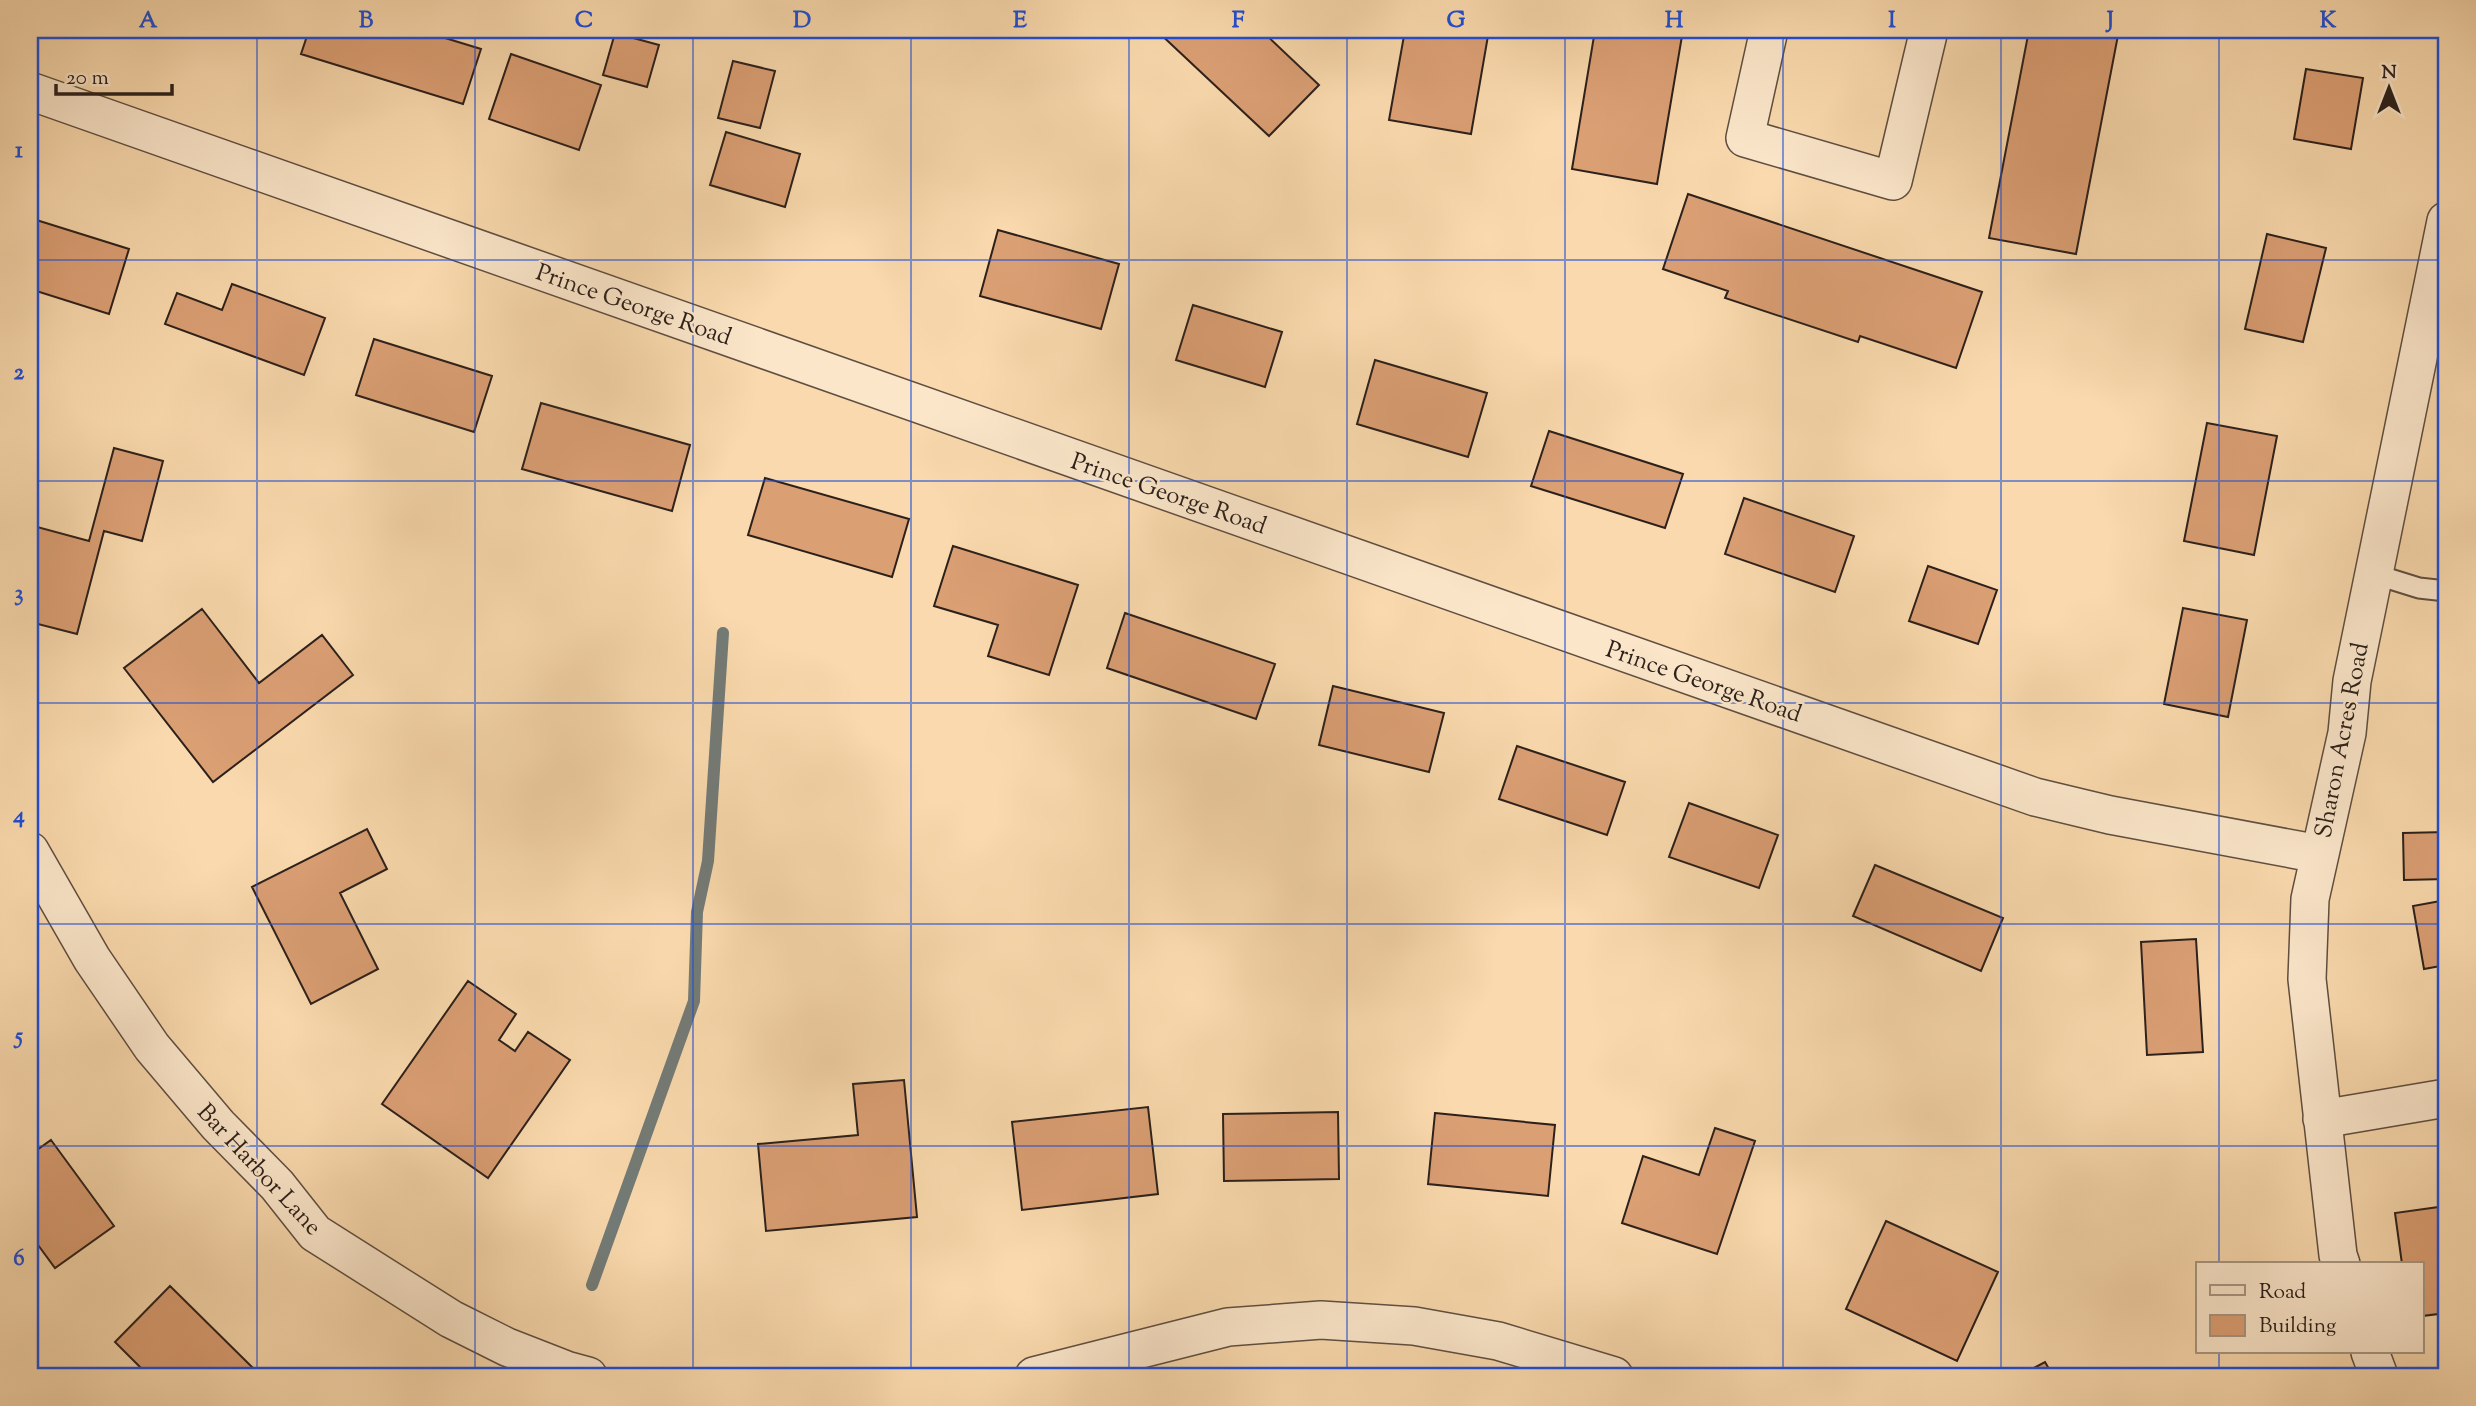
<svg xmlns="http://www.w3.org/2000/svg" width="2476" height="1406" font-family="'Sorts Mill Goudy',serif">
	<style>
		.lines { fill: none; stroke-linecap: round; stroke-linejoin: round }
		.stream { stroke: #737b77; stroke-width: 12 }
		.building { fill: #db9f74; stroke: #2c201b; stroke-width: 2 }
		.lane-casing { stroke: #5f4e40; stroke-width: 23 }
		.street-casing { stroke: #5f4e40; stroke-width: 40 }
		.lane { stroke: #fbe6ca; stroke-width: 19 }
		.street { stroke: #fbe6ca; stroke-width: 37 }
		.grid { fill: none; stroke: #1d4ed8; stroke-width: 2; stroke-opacity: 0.55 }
		.labels { text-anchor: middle; stroke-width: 5; stroke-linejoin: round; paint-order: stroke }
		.street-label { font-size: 24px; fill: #2c201b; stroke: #fbe6ca }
		.neatline { fill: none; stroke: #1d4ed8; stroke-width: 2.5 }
		.grid-label { font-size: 23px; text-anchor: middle; font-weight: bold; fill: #1d4ed8 }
	</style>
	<rect width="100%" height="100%" fill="#f9d9ad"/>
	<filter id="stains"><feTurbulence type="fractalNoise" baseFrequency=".00286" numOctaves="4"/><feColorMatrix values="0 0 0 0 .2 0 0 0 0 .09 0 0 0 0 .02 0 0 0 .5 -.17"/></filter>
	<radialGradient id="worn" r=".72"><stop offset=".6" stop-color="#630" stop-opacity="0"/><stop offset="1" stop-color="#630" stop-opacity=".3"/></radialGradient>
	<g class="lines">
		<!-- stream -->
		<path class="stream" d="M 592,1285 L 694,1001 L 697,912 L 708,861 L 723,633"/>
	</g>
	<!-- building -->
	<path class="building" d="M 309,30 L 419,30 L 481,49 L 463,104 L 301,54 Z
		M 1156,30 L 1261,30 L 1319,85 L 1269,136 Z
		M 1405,30 L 1489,30 L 1471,134 L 1389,120 Z
		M 1595,30 L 1683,30 L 1657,184 L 1572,169 Z
		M 2029,30 L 2119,30 L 2076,254 L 1989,238 Z
		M 615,33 L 659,45 L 647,87 L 603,75 Z
		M 511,54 L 601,85 L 579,150 L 489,119 Z
		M 733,61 L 775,71 L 760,128 L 718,118 Z
		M 2306,69 L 2363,78 L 2351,149 L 2294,139 Z
		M 726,132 L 800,154 L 785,207 L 710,185 Z
		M 1688,194 L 1982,292 L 1956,368 L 1860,336 L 1858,342 L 1725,298 L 1728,291 L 1663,269 Z
		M 30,218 L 129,249 L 109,314 L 30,289 Z
		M 998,230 L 1119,264 L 1101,329 L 980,296 Z
		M 2267,234 L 2326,248 L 2303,342 L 2245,329 Z
		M 232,284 L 325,318 L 304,375 L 165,324 L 177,293 L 222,310 Z
		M 1193,305 L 1282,332 L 1265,387 L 1176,360 Z
		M 374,339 L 492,376 L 474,432 L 356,395 Z
		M 1375,360 L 1487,393 L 1468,457 L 1357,424 Z
		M 541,403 L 690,445 L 672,511 L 522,469 Z
		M 2207,423 L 2277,436 L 2254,555 L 2184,541 Z
		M 1549,431 L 1683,474 L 1665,528 L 1531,486 Z
		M 114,448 L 163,461 L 142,541 L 104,531 L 77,634 L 30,622 L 30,525 L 89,541 Z
		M 765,478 L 909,519 L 892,577 L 748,535 Z
		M 1744,498 L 1854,536 L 1835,592 L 1725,554 Z
		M 953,546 L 1078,585 L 1049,675 L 988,656 L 998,625 L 934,606 Z
		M 1928,566 L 1997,590 L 1978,644 L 1909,621 Z
		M 2183,608 L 2247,620 L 2228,717 L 2164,704 Z
		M 202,609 L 259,683 L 322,635 L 353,675 L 213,782 L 124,668 Z
		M 1125,613 L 1275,664 L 1256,719 L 1107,668 Z
		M 1333,686 L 1444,713 L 1429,772 L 1319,745 Z
		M 1517,746 L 1625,782 L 1607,835 L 1499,799 Z
		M 1689,803 L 1778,835 L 1759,888 L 1669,857 Z
		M 367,829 L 387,869 L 340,893 L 378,969 L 311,1004 L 252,887 Z
		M 2446,832 L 2446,879 L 2404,880 L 2403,833 Z
		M 1875,865 L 2003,918 L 1981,971 L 1853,916 Z
		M 2446,900 L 2446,965 L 2424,969 L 2413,906 Z
		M 2196,939 L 2203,1052 L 2147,1055 L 2141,942 Z
		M 468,981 L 516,1014 L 499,1040 L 515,1051 L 528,1032 L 570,1060 L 488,1178 L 382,1104 Z
		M 904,1080 L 917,1217 L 766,1231 L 758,1144 L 858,1135 L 853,1084 Z
		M 1148,1107 L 1158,1194 L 1022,1210 L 1012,1122 Z
		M 1338,1112 L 1339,1179 L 1224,1181 L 1223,1114 Z
		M 1435,1113 L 1555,1125 L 1548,1196 L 1428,1184 Z
		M 1715,1128 L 1755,1141 L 1717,1254 L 1622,1223 L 1643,1156 L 1699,1175 Z
		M 51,1140 L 114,1226 L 55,1268 L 30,1234 L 30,1155 Z
		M 2446,1206 L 2446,1313 L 2422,1316 L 2422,1264 L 2402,1264 L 2395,1213 Z
		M 1886,1221 L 1998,1272 L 1957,1361 L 1846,1309 Z
		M 170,1286 L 254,1369 L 247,1376 L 149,1376 L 115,1342 Z
		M 2045,1362 L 2053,1376 L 2019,1376 Z"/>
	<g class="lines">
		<defs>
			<path id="lane" d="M 2374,574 L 2419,588 L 2446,591"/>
			<path id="street" d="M 1769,30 L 1745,138 L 1893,181 L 1929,30
				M 30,91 L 2035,797 L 2110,815 L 2319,854
				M 30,851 L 92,959 L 152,1047 L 218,1125 L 277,1185 L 315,1233 L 451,1319 L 507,1347 L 566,1370 L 588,1376
				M 2322,1119 L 2446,1098
				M 2341,1264 L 2338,1255 L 2307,979 L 2310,899 L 2347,733 L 2352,681 L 2446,221
				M 2370,1352 L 2379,1376
				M 1034,1376 L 1228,1327 L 1321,1320 L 1414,1326 L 1498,1341 L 1614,1376"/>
		</defs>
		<!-- lane casing -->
		<use href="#lane" class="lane-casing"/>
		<!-- street casing -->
		<use href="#street" class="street-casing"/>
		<!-- lane -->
		<use href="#lane" class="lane"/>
		<!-- street -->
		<use href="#street" class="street"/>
	</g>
	<!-- grid -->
	<path class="grid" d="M 257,30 L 257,1376M 475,30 L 475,1376M 693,30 L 693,1376M 911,30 L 911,1376M 1129,30 L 1129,1376M 1347,30 L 1347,1376M 1565,30 L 1565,1376M 1783,30 L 1783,1376M 2001,30 L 2001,1376M 2219,30 L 2219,1264M 30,260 L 2446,260M 30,481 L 2446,481M 30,703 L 2446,703M 30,924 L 2446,924M 30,1146 L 2446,1146M 2219,1352 L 2219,1376"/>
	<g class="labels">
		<!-- street labels -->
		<g class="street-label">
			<text transform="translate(634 304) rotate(19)" y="8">Prince George Road</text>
			<text transform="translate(1169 493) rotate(19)" y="8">Prince George Road</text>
			<text transform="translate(1704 681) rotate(19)" y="8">Prince George Road</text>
			<text transform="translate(2341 740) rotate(-79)" y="8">Sharon Acres Road</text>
			<text transform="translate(260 1169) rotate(47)" y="8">Bar Harbor Lane</text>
		</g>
	</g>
	<!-- margin -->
	<rect width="2476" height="1406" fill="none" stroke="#f9d9ad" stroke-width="77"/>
	<!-- legend -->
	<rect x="2196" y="1262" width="228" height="91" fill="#fbe6ca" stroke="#a89784" stroke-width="2"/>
	<rect x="2210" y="1285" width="35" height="10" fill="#fbe6ca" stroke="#a89784" stroke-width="2"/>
	<text x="2259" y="1298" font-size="21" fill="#2c201b">Road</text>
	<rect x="2210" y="1315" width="35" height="21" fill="#db9f74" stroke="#a89784" stroke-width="2"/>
	<text x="2259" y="1332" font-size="21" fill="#2c201b">Building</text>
	<!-- north arrow -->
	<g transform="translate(2389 88)" stroke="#fbe6ca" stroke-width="5" paint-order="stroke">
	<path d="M0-5L12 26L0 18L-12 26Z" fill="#2c201b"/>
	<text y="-10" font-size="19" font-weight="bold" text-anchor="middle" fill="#2c201b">N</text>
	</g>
	<!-- scale -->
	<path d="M56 84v10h116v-10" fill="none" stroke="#2c201b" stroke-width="3.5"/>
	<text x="66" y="84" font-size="21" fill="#2c201b" stroke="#fbe6ca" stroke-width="5" paint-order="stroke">20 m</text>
	<rect x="38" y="38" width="2400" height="1330" class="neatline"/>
	<g class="grid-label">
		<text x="148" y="27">A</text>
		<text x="366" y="27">B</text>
		<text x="584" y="27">C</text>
		<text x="802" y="27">D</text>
		<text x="1020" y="27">E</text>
		<text x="1238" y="27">F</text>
		<text x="1456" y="27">G</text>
		<text x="1674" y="27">H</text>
		<text x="1892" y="27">I</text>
		<text x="2110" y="27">J</text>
		<text x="2328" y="27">K</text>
		<text x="19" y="157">1</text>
		<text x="19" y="379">2</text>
		<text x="19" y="600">3</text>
		<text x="19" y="822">4</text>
		<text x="19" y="1043">5</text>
		<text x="19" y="1265">6</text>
	</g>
	<rect width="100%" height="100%" filter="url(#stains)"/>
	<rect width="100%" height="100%" fill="url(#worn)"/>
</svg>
